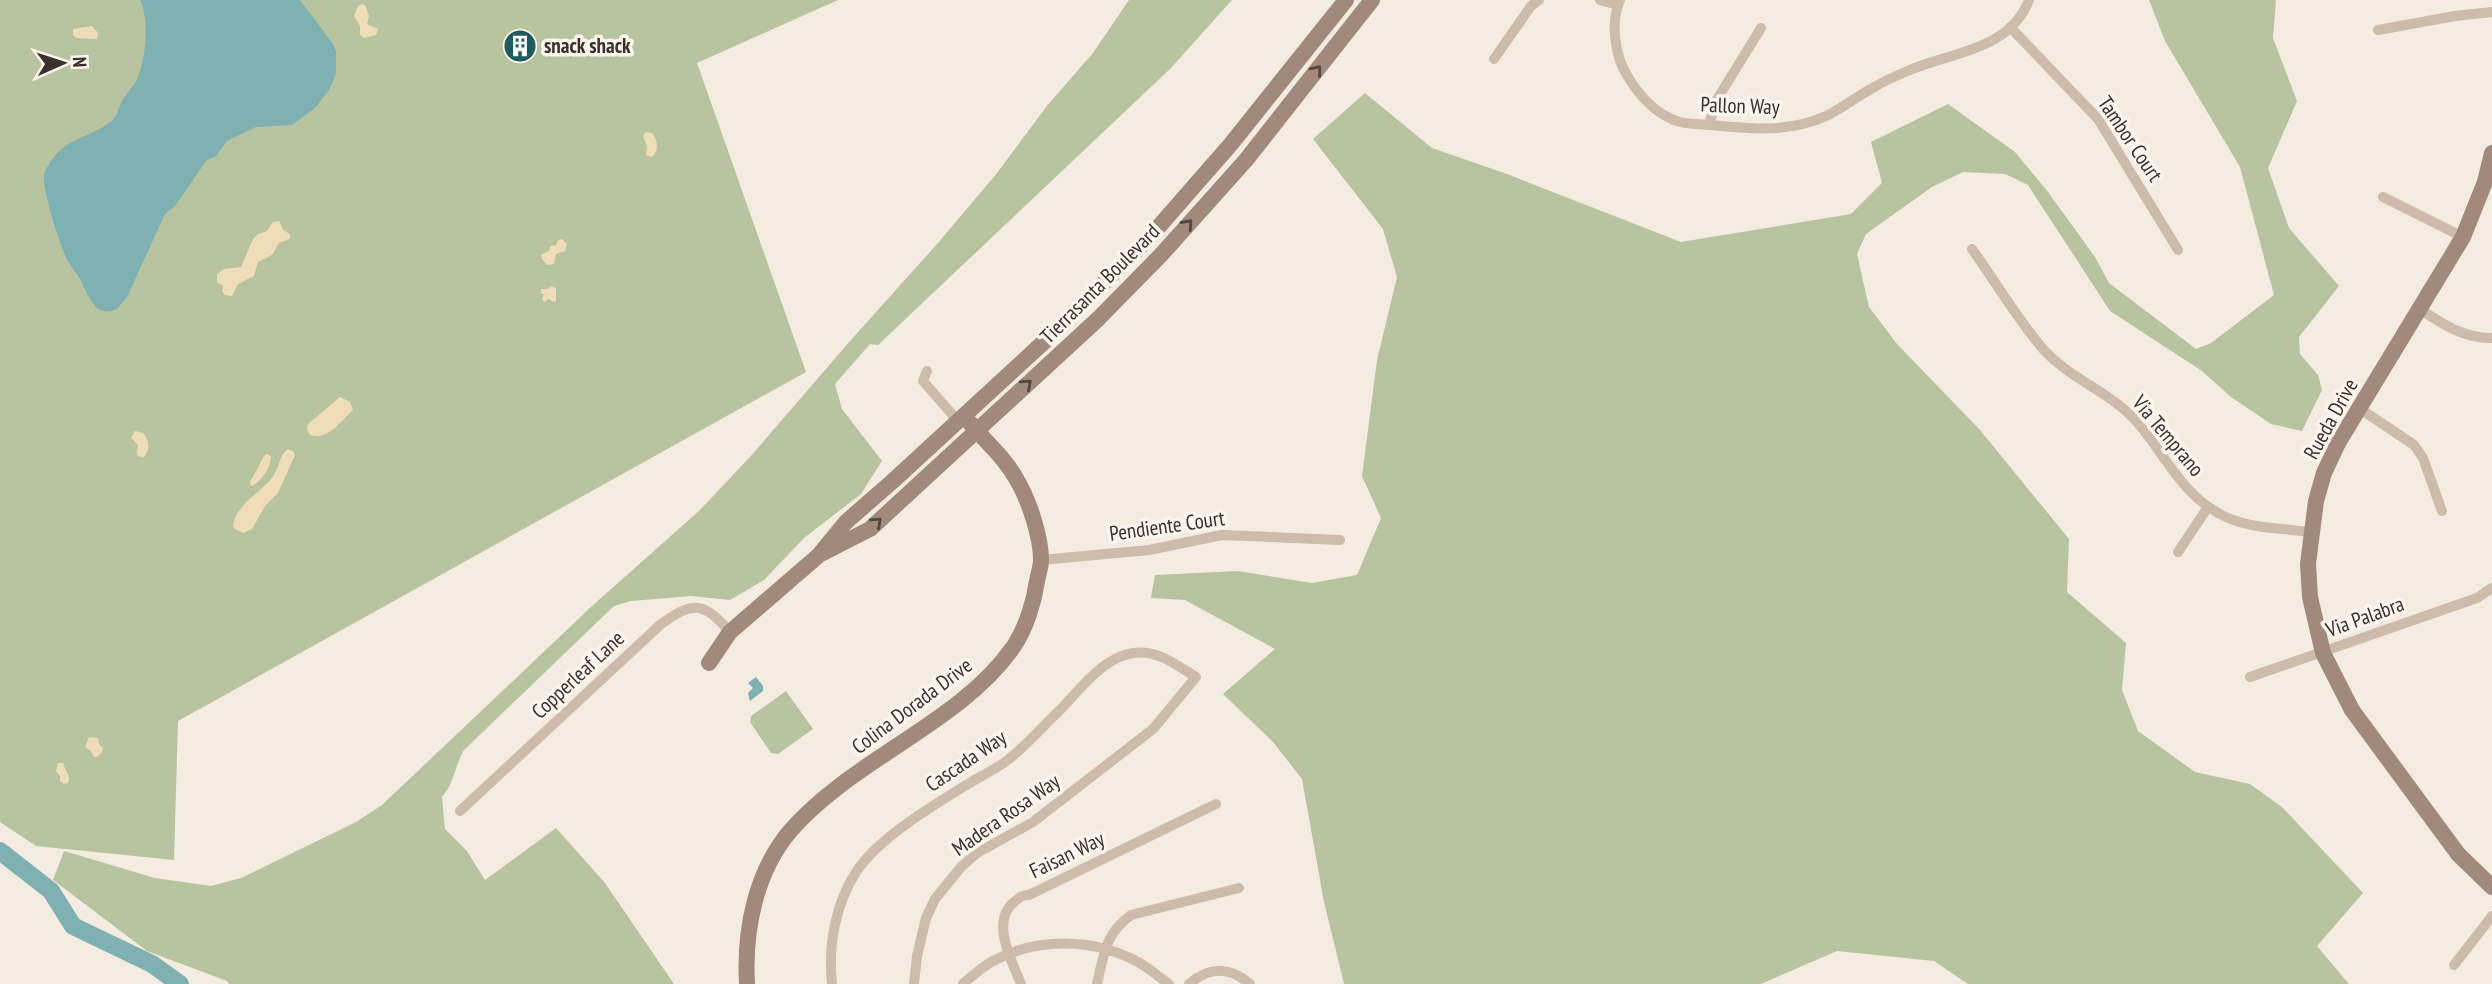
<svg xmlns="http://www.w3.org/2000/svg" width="2492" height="984" font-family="'PT Sans Narrow',sans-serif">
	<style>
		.green { fill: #b8c4a0 }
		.sand { fill: #efdcb8 }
		.water { fill: #7fb0b2 }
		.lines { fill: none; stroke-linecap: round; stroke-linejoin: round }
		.river { stroke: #7fb0b2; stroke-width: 18 }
		.street { stroke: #cdbbac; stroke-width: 10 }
		.secondary { stroke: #a18a7d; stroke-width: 16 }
		.oneway { stroke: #544640 }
		.labels { text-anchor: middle; stroke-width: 7; stroke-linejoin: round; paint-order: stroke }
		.poi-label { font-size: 21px; font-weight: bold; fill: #3b302b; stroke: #fbf5ee; text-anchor: start }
		.street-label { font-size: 21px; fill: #3b302b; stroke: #fbf5ee }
	</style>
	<rect width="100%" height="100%" fill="#f4ebe1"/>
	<!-- green -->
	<path class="green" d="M 0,0 L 838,0 L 697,63 L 806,372 L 178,721 L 174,860 L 36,846 L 0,822 Z
		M 1129,0 L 1232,0 L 1170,69 L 878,345 L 870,344 L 835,384 L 842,409 L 882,461 L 861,494 L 804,538 L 764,580 L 730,600 L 691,596 L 631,601 L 614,606 L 463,751 C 455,767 453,785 442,797 L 445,829 L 467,851 L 485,880 L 556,828 L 605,883 L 674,984 L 229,984 L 227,981 L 147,951 L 53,880 L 64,851 L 155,878 L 211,886 L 241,878 L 356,822 L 382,805 L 591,607 L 699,511 L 750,457 L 850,341 L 938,243 L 997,173 L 1046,107 L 1093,53 Z
		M 2149,0 L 2276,0 L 2273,38 L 2297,101 L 2268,168 L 2289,228 L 2339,286 L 2299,337 L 2300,354 L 2318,375 L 2322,390 L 2302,431 L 2271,424 L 2231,397 L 2202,371 L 2110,311 L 2028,185 L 2005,174 L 1963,172 L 1932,187 L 1866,234 L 1857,254 L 1869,307 L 1897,344 L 1980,430 L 2069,539 L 2067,592 L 2126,643 L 2122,690 L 2138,731 L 2195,772 L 2250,784 L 2282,807 L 2363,893 L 2317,946 L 2349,984 L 1968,984 L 1934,961 L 1837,951 L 1761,984 L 1344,984 L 1324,902 L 1302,779 L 1273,742 L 1223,694 L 1275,649 L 1185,600 L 1151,598 L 1155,575 L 1238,571 L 1312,583 L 1357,575 L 1381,518 L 1362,476 L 1377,360 L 1397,277 L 1383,229 L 1313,139 L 1365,93 L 1432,148 L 1507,174 L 1681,242 L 1851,214 L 1882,183 L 1871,142 L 1948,104 L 2015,152 L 2048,192 L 2095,257 L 2109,283 L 2196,349 L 2211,343 L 2274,295 L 2240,167 L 2165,41 Z
		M 786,691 L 813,729 L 778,754 L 771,753 L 750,722 L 751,716 Z"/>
	<!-- sand -->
	<path class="sand" d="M 362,4 L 365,5 L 369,16 L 367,24 L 378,29 L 376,35 L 364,38 L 360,35 L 360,26 L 354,16 L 358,6 Z
		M 92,26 L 98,33 L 97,39 L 76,38 L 73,35 L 73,29 Z
		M 646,132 L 652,133 C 658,140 659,151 652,157 L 646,155 L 647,146 L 643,136 Z
		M 279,221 L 283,230 L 290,234 L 290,239 L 279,243 L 272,255 L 258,262 L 254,276 L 238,284 L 232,296 L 225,295 L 222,291 L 223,286 L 217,282 L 217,274 L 224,269 L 241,267 L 253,239 L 258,234 L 267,231 L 273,222 Z
		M 562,239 L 567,244 L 565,251 L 556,254 L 554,264 L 547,265 L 542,259 L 541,255 L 549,251 L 550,246 L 556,245 L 558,240 Z
		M 551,286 L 556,288 L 556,301 L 553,302 L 549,299 L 544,302 L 542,299 L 544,295 L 541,293 L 541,289 L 548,289 Z
		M 340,397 L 350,402 L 353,410 C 341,421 328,441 310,435 L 307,429 L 308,424 Z
		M 135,431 L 143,433 C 150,441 150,451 143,458 L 137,455 L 138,445 L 131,438 Z
		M 288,449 L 293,451 L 295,455 L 278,493 L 265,506 L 252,529 L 243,533 L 235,529 L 233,526 C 236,504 259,494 272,478 C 279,469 279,455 288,449 Z
		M 266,454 L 271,456 C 271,467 261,483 251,486 L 250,481 C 257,473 261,458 266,454 Z
		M 89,737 L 98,738 L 99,744 L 103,748 L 102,752 L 97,757 L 94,757 L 91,751 L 85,747 Z
		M 58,763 L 63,763 C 64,769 72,776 68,783 L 64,784 L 60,781 L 60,776 L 56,771 Z"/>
	<!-- water -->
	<path class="water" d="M 140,0 L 300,0 L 333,44 L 336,51 L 336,74 L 329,90 L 315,108 L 292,125 L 256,127 L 227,141 L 216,156 L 206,161 L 175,206 L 165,214 L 127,297 L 117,309 C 95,319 89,296 81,281 C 77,274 73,269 69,263 C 61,250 42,190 44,175 C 45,170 48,166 51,161 C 69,136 87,139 109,123 C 117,118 118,109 122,101 C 126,94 131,89 135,83 C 146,63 150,21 140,0 Z
		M 756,677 L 763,686 L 763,691 L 750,701 L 748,693 L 753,688 L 748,683 Z"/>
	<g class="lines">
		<!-- river -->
		<path class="river" d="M 0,851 L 51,891 L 73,926 L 152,964 L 180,984"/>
		<!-- street -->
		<path class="street" d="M 1600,0 L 1618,5
			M 1620,0 C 1610,23 1615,57 1628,77 C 1639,95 1654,112 1674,120 C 1685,125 1699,124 1711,125 C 1750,129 1789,133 1826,116 C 1843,108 1859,95 1876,86 C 1886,80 1898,75 1910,70 C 1952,52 2010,50 2029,0
			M 2010,27 L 2098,119 L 2178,250
			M 2378,30 L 2455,16 L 2492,12
			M 1494,59 L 1531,6 L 1539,0
			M 1709,125 L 1716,101 L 1761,28
			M 2383,197 L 2463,237
			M 1972,249 C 1995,281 2018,320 2043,349 C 2069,378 2110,392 2136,421 C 2166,455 2183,498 2226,517 C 2252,529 2283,528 2310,532
			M 2420,309 C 2442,324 2463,338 2492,338
			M 927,371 L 923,381 L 958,421
			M 2359,408 L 2414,445 L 2423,458 L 2442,511
			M 2178,552 L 2208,507
			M 1041,560 L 1149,550 L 1222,535 L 1340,540
			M 2250,677 L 2477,598 L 2492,588
			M 460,811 L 660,625 C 693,601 703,601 730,632
			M 2454,965 L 2492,916
			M 832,984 C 828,946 835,905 856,872 C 879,837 937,803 973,781 C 985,774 998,768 1009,759 C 1027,745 1042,727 1059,711 C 1079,691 1103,657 1133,653 C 1157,649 1176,665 1196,677 L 1153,729 L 1033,822 L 977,853 L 961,867 L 935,899 L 926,918 L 917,956 L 914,984
			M 963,984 C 972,976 982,967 993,961 C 1038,937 1093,938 1138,962 C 1149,968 1159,977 1169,984
			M 1021,984 C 1012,961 990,922 1014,902 C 1020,897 1022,895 1029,895 L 1216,804
			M 1097,984 C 1104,954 1105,934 1131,915 L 1239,888
			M 1189,984 C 1209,967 1229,966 1250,984"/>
		<!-- secondary -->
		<path class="secondary" d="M 2492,153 L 2485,182 L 2463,237 L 2338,443 L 2324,473 L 2316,501 L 2308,564 L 2310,597 L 2323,653 L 2352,710 L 2458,854 L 2492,887
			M 823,553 L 870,529 L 1098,319 L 1160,256 L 1246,160 L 1372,0
			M 709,663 L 730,632 L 818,556 L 846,522 L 894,480 L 1045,341 L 1148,239 L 1231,144 L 1346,0
			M 747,984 C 744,931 755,872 791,830 C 854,758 961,723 1014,646 C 1026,628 1034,602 1037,581 C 1038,575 1041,567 1041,560 C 1041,537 1029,500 1017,480 C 1005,458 986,442 970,423"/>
	</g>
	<!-- one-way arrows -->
	<defs><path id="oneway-chevron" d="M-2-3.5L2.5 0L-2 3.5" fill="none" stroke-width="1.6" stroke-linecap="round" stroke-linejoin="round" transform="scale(1.75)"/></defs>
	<g class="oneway">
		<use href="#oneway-chevron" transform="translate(1317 70) rotate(-51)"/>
		<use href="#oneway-chevron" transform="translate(1188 224) rotate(-48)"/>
		<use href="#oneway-chevron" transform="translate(1027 384) rotate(-42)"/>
		<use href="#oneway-chevron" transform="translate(877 522) rotate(-42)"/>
	</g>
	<!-- icons -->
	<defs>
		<symbol id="building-disc" viewBox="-11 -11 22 22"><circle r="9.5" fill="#1f5a5e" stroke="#fbf5ee"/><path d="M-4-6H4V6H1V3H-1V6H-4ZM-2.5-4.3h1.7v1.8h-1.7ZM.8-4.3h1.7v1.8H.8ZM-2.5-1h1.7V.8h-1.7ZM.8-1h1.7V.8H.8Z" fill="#fff"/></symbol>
	</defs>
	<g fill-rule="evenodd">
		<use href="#building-disc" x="501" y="27" width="38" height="38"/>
	</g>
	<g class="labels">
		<!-- poi labels -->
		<g class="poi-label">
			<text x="544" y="53">snack shack</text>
		</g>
		<!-- street labels -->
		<g class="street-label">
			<text transform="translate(1740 106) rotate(2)" y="7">Pallon Way</text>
			<text transform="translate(2130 139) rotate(56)" y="7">Tambor Court</text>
			<text transform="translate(1100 284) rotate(-45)" y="7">Tierrasanta Boulevard</text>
			<text transform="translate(2331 419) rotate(-61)" y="7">Rueda Drive</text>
			<text transform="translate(2168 436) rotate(50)" y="7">Via Temprano</text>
			<text transform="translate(1167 526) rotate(-8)" y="7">Pendiente Court</text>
			<text transform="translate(2365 617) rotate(-20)" y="7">Via Palabra</text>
			<text transform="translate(578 675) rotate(-43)" y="7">Copperleaf Lane</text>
			<text transform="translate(912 706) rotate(-37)" y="7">Colina Dorada Drive</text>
			<text transform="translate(966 761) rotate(-34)" y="7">Cascada Way</text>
			<text transform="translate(1006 815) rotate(-35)" y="7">Madera Rosa Way</text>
			<text transform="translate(1067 855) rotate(-26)" y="7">Faisan Way</text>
		</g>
	</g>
	<!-- north arrow -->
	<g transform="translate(63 63) rotate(87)" stroke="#fbf5ee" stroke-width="5" paint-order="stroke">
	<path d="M0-5L12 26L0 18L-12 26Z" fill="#3b302b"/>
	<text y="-10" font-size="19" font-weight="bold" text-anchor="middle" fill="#3b302b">N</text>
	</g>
</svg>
